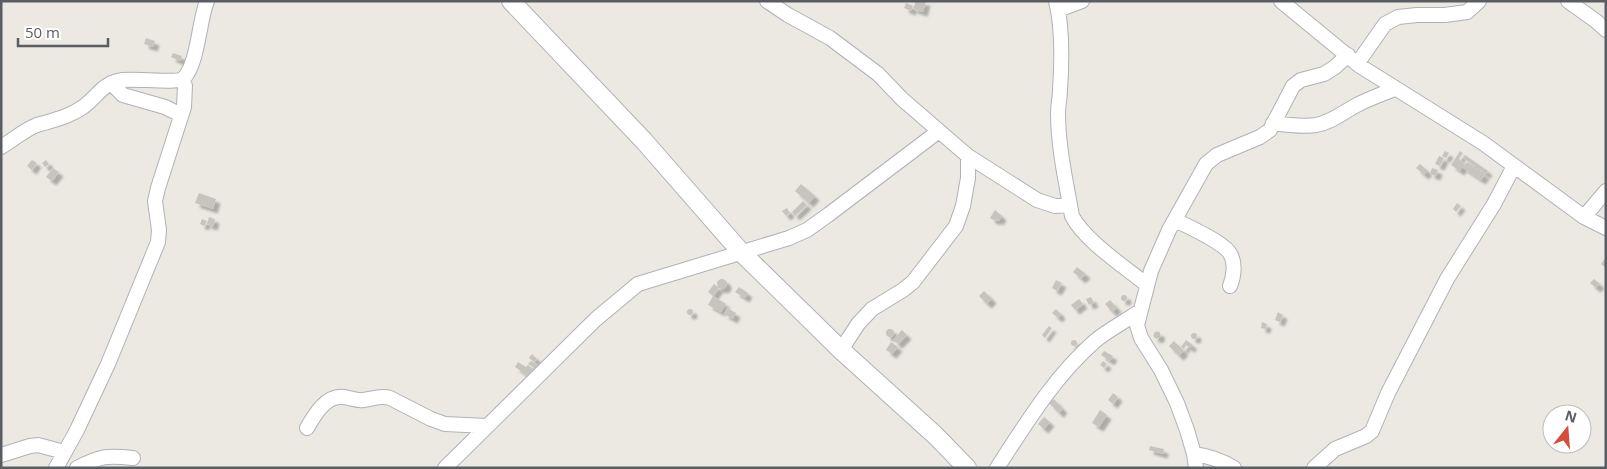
<svg xmlns="http://www.w3.org/2000/svg" width="1607" height="469" font-family="'Open Sans',sans-serif">
	<style>
		.building { fill: #c7c4be; filter: url(#shadow) }
		.lines { fill: none; stroke-linecap: round; stroke-linejoin: round }
		.minor-casing { stroke: #afb2b6; stroke-width: 16 }
		.tertiary-casing { stroke: #afb2b6; stroke-width: 20 }
		.minor { stroke: #fff; stroke-width: 14 }
		.tertiary { stroke: #fff; stroke-width: 18 }
	</style>
	<defs>
		<filter id="shadow"><feDropShadow dx="4.5" dy="4.5" stdDeviation="1" flood-color="#0004"/></filter>
	</defs>
	<rect width="100%" height="100%" fill="#ebe9e2"/>
	<!-- building -->
	<path class="building" d="M 916,1 L 926,1 L 923,12 L 913,9 Z
		M 906,3 L 913,6 L 911,11 L 904,8 Z
		M 146,38 L 155,41 L 153,47 L 144,44 Z
		M 173,53 L 182,56 L 180,61 L 171,57 Z
		M 1445,151 L 1449,153 L 1446,158 L 1442,156 Z
		M 1460,151 L 1463,153 L 1459,159 L 1465,163 L 1460,171 L 1451,165 Z
		M 1465,155 L 1488,171 L 1486,174 L 1463,158 Z
		M 1439,156 L 1444,158 L 1440,166 L 1435,164 Z
		M 32,160 L 37,163 L 32,170 L 27,166 Z
		M 46,160 L 49,164 L 45,167 L 42,163 Z
		M 1467,162 L 1485,175 L 1481,180 L 1463,168 Z
		M 1420,164 L 1428,171 L 1424,175 L 1416,168 Z
		M 53,168 L 59,172 L 52,181 L 46,177 Z
		M 1432,168 L 1438,170 L 1436,176 L 1430,174 Z
		M 801,184 L 815,196 L 809,203 L 795,191 Z
		M 199,193 L 216,199 L 213,209 L 195,203 Z
		M 803,201 L 807,205 L 795,216 L 792,212 Z
		M 1457,203 L 1461,206 L 1456,212 L 1453,209 Z
		M 787,208 L 790,213 L 786,216 L 782,211 Z
		M 995,210 L 1002,216 L 999,221 L 996,219 L 995,221 L 990,218 Z
		M 209,217 L 215,219 L 213,226 L 207,224 Z
		M 202,219 L 207,221 L 204,226 L 200,224 Z
		M 1606,257 L 1606,268 L 1601,264 Z
		M 1077,267 L 1086,274 L 1081,279 L 1073,272 Z
		M717 284a5 5 0 1 1 10 0a5 5 0 1 1-10 0Z
		M 1594,279 L 1600,284 L 1596,288 L 1590,283 Z
		M 1056,280 L 1062,283 L 1057,291 L 1052,288 Z
		M 714,284 L 719,288 L 713,296 L 708,292 Z
		M 739,287 L 748,293 L 745,298 L 735,292 Z
		M 984,291 L 992,299 L 987,304 L 979,296 Z
		M1121 298a3 3 0 1 1 6 0a3 3 0 1 1-6 0Z
		M 713,296 L 726,304 L 721,312 L 708,305 Z
		M 1091,297 L 1094,303 L 1089,305 L 1086,299 Z
		M 1079,299 L 1083,304 L 1075,310 L 1071,305 Z
		M 1110,300 L 1117,308 L 1112,312 L 1105,304 Z
		M 727,308 L 736,313 L 733,319 L 724,314 Z
		M687 312a3 3 0 1 1 6 0a3 3 0 1 1-6 0Z
		M 1056,309 L 1061,314 L 1058,318 L 1052,313 Z
		M 1278,312 L 1283,315 L 1280,322 L 1275,320 Z
		M 1262,322 L 1267,324 L 1266,329 L 1261,328 Z
		M 1049,326 L 1052,328 L 1045,338 L 1042,335 Z
		M886 333a4 4 0 1 1 8 0a4 4 0 1 1-8 0Z
		M 902,330 L 907,335 L 898,344 L 893,340 Z
		M1153.5 335a3.5 3.5 0 1 1 7 0a3.5 3.5 0 1 1-7 0Z
		M1191 336a3 3 0 1 1 6 0a3 3 0 1 1-6 0Z
		M1071 343a3 3 0 1 1 6 0a3 3 0 1 1-6 0Z
		M 1186,340 L 1193,345 L 1190,348 L 1186,345 L 1184,349 L 1181,347 Z
		M 1174,341 L 1184,351 L 1179,356 L 1169,346 Z
		M 891,342 L 898,347 L 892,354 L 886,350 Z
		M 1104,351 L 1113,356 L 1110,361 L 1101,355 Z
		M 532,354 L 537,359 L 534,362 L 529,358 Z
		M 531,361 L 538,365 L 536,369 L 528,364 Z
		M 1103,361 L 1107,364 L 1104,368 L 1100,365 Z
		M 518,362 L 526,367 L 528,365 L 533,369 L 528,376 L 515,367 Z
		M 1113,393 L 1118,397 L 1113,404 L 1108,400 Z
		M 1054,399 L 1063,409 L 1059,413 L 1049,403 Z
		M 1100,410 L 1107,415 L 1099,427 L 1092,423 Z
		M 1044,417 L 1050,422 L 1044,429 L 1038,424 Z
		M 1150,446 L 1164,449 L 1163,454 L 1149,450 Z"/>
	<g class="lines">
		<defs>
			<path id="minor" d="M 767,1 L 788,15 L 830,38 L 878,74 L 902,99 L 968,156 L 1037,200 L 1055,206 L 1070,205
				M 1056,1 C 1063,29 1062,61 1060,90 C 1060,97 1058,105 1058,113 C 1058,147 1066,182 1072,216 C 1085,241 1125,267 1147,285
				M 1281,1 L 1360,66 L 1483,143 L 1584,217 L 1606,228
				M 1568,1 L 1596,21 L 1606,30
				M 1058,10 L 1082,1
				M 1357,64 L 1385,24 L 1398,17 L 1417,15 L 1445,15 L 1467,12 L 1479,1
				M 111,83 L 123,95 L 165,107 L 181,115
				M 1273,123 C 1287,125 1303,127 1316,125 C 1332,122 1342,113 1355,106 C 1368,99 1382,94 1395,89
				M 1,147 C 13,140 24,130 37,125 C 54,120 69,117 83,107 C 99,95 102,83 123,80 C 136,78 178,84 184,78 C 198,63 199,21 207,1
				M 1584,217 L 1606,191
				M 1175,220 C 1189,227 1219,240 1229,252 C 1236,262 1234,276 1230,286
				M 841,350 L 858,324 L 872,309 L 903,290 L 913,282 L 956,226 L 963,206 L 968,178 L 968,156
				M 307,428 C 315,414 326,395 344,397 C 351,398 356,401 363,400 C 372,399 381,395 390,398 L 431,419 L 445,424 L 487,426
				M 1194,454 C 1209,456 1221,460 1234,468
				M 1,455 L 30,446 L 38,445 L 64,452
				M 56,468 L 77,430 L 108,364 L 158,242 L 159,230 L 155,201 L 158,188 L 184,107 L 185,86 L 182,79
				M 77,468 C 100,456 107,455 133,458
				M 445,468 L 596,319 L 638,284 L 789,238 L 807,230 L 828,215 L 939,131
				M 997,468 C 1027,422 1054,377 1095,341 C 1108,330 1126,321 1140,311
				M 1196,468 L 1194,454 L 1187,430 L 1177,403 L 1161,370 L 1141,338 L 1137,325 L 1151,271 L 1169,230 L 1206,164 L 1217,155 L 1260,137 L 1270,130 L 1293,86 L 1301,80 L 1324,74 L 1335,67 L 1348,55
				M 1314,468 L 1335,449 L 1366,436 L 1372,431 L 1388,393 L 1447,279 L 1494,204 L 1514,166"/>
			<path id="tertiary" d="M 511,1 L 644,141 L 741,252 L 841,350 L 936,436 L 967,468"/>
		</defs>
		<!-- minor casing -->
		<use href="#minor" class="minor-casing"/>
		<!-- tertiary casing -->
		<use href="#tertiary" class="tertiary-casing"/>
		<!-- minor -->
		<use href="#minor" class="minor"/>
		<!-- tertiary -->
		<use href="#tertiary" class="tertiary"/>
	</g>
	<!-- border -->
	<rect width="1607" height="469" fill="none" stroke="#5a5d61" stroke-width="5"/>
	<!-- north arrow -->
	<g transform="translate(1567 429) rotate(17)"><circle r="24" fill="#ffffff" stroke="#bdbec0"/>
	<path d="M0-4L9 19L0 12L-9 19Z" fill="#d64d3c"/>
	<text y="-8" font-size="14" font-weight="bold" text-anchor="middle" fill="#5a5d61">N</text>
	</g>
	<!-- scale -->
	<path d="M18 38v8h90v-8" fill="none" stroke="#5a5d61" stroke-width="2.5"/>
	<text x="25" y="38" font-size="15" fill="#5a5d61" stroke="#ffffff" stroke-width="4" paint-order="stroke">50 m</text>
</svg>
